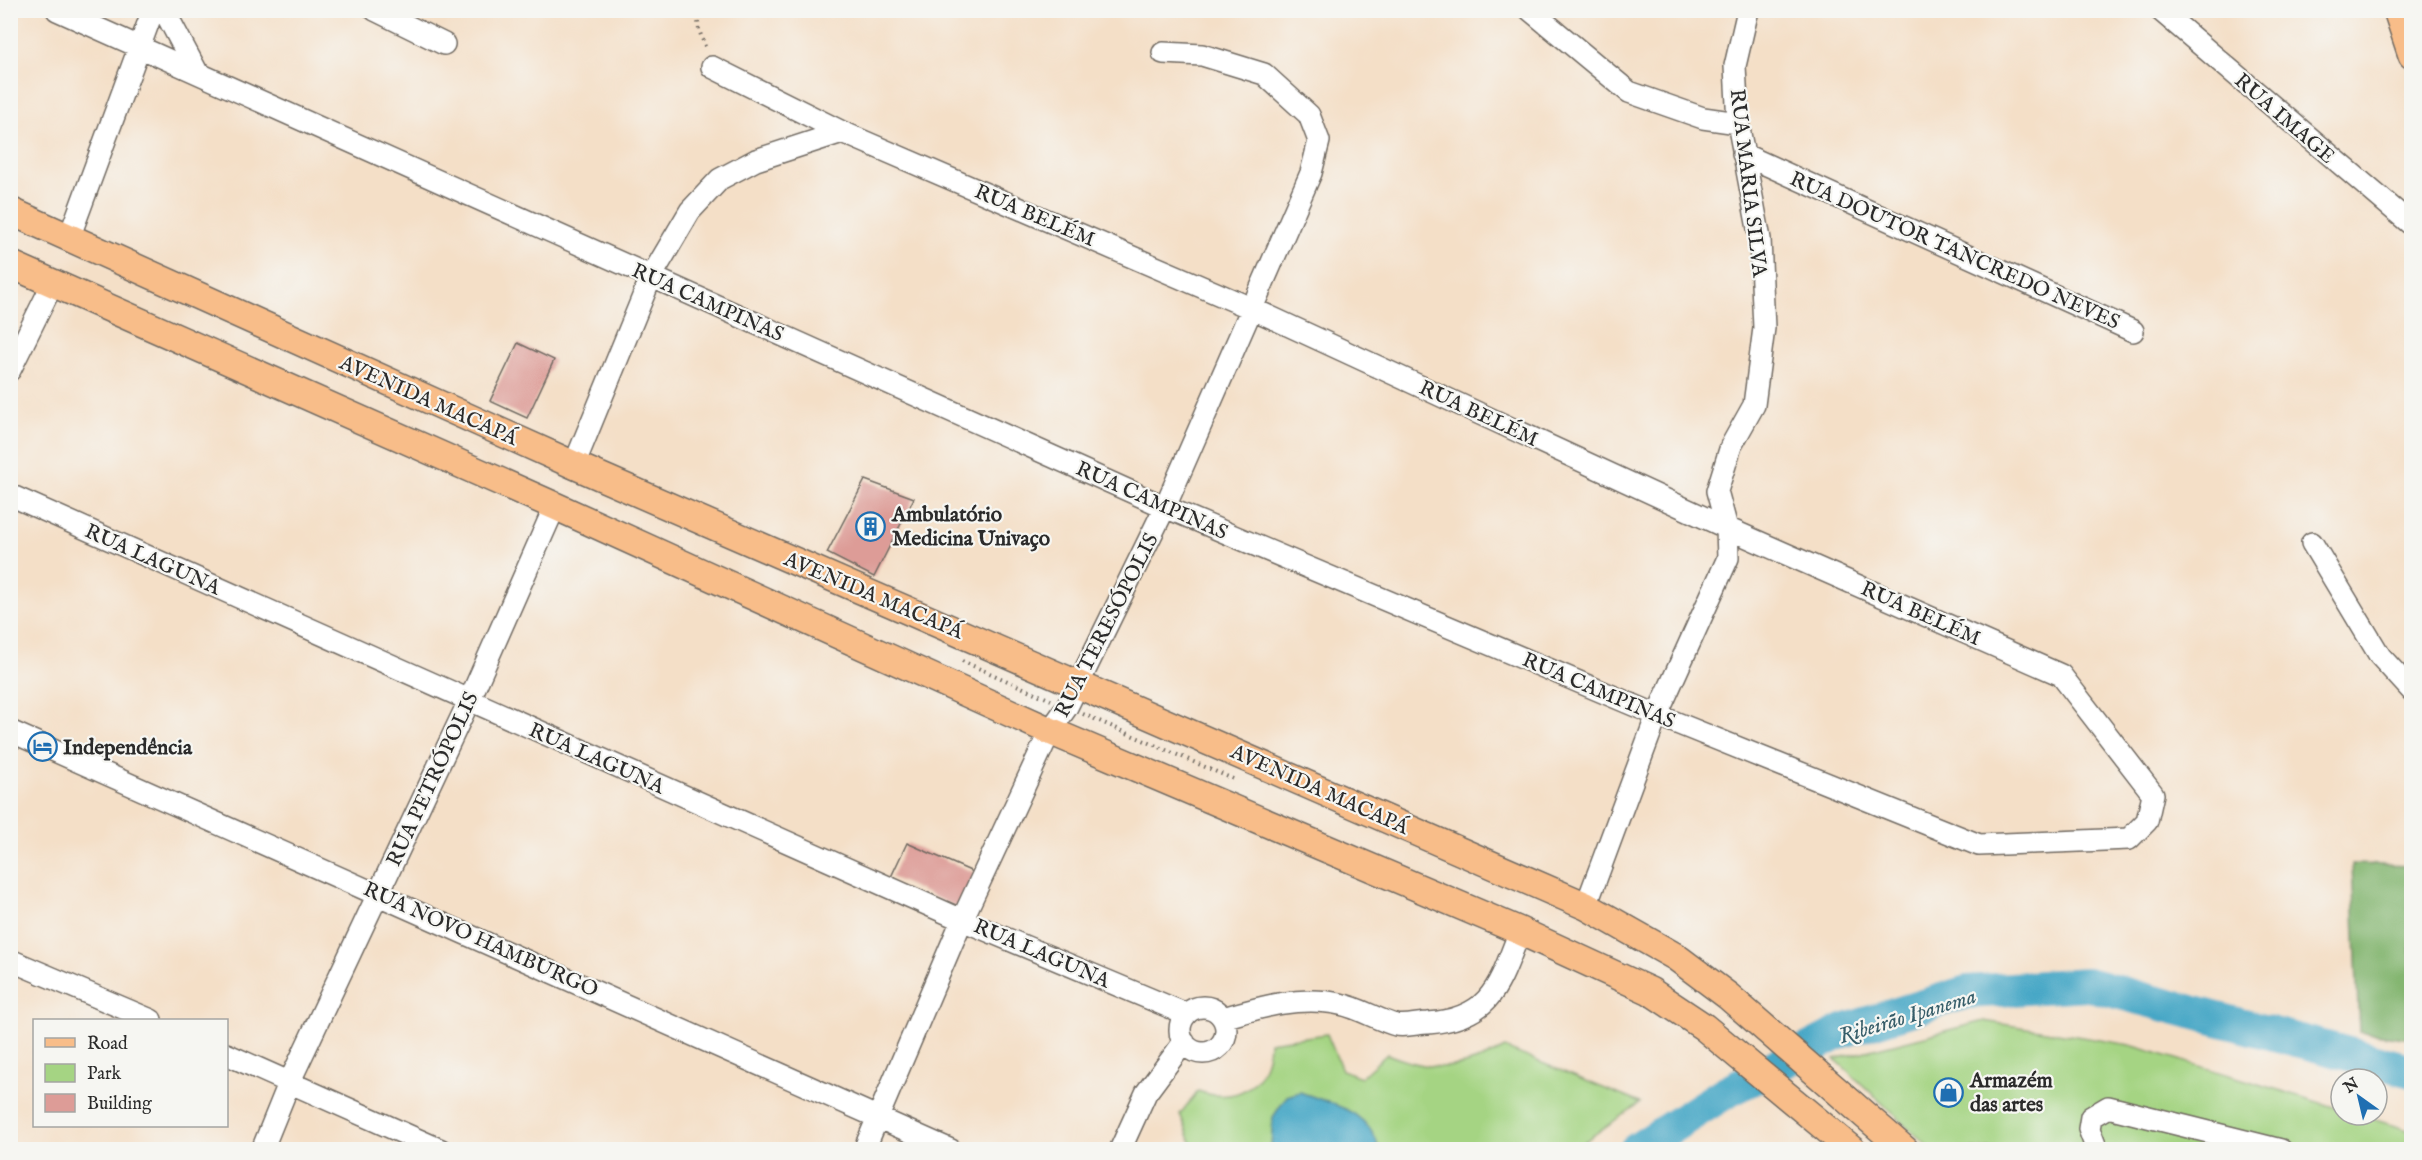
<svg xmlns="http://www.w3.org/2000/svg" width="2422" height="1160" font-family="'IM FELL English',serif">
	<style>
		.green { fill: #a5d483; stroke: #688057; stroke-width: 1.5 }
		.forest { fill: #84b671; stroke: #58704e; stroke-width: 1.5 }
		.water { fill: #47a7c6; stroke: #396978; stroke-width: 1.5 }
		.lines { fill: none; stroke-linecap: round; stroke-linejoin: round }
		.river { stroke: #47a7c6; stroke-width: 34 }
		.building { fill: #dd9c97 }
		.minor-casing { stroke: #716a62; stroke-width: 24 }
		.major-casing { stroke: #716a62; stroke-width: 30 }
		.path { stroke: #716a62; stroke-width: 4; stroke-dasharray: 1.5 4.5; stroke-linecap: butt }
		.minor { stroke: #fff; stroke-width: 21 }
		.major { stroke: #f8bd89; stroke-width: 27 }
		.labels { text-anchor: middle; stroke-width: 4.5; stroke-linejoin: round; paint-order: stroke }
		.street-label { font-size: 21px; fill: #2b2b2b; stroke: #f6f6f2 }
		.poi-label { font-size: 21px; font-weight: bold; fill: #2b2b2b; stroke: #f6f6f2; text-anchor: start }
		.water-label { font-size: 22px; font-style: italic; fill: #365d69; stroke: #f6f6f2 }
	</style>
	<rect width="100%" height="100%" fill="#f6f6f2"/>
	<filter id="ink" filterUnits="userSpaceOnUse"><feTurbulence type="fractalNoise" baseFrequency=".0167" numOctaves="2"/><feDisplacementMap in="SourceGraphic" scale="12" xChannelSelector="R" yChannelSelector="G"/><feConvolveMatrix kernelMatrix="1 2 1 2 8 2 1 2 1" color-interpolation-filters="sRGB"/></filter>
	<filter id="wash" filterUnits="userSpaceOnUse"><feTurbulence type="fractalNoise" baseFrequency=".008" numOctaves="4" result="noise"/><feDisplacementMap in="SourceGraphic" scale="24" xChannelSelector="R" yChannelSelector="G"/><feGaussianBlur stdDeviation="1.35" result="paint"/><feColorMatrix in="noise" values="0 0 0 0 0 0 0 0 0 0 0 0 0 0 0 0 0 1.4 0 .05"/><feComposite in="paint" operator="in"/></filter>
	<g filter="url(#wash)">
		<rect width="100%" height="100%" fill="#f4dfc7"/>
		<!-- green -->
		<path class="green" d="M 1984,1021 L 2130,1045 L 2341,1109 L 2341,1115 L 2360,1115 L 2411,1131 L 2411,1149 L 1931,1149 L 1835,1059 Z
			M 1327,1034 L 1342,1070 L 1361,1077 L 1387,1054 C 1434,1073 1460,1071 1505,1048 L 1640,1103 L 1572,1150 L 1380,1149 L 1378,1145 L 1324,1101 L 1300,1092 L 1273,1117 L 1271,1149 L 1194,1149 L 1180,1114 L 1198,1091 C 1238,1105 1267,1085 1269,1042 Z"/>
		<!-- forest -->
		<path class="forest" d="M 2352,864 L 2411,866 L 2411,1039 L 2359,1032 Z"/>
		<!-- water -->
		<path class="water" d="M 1300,1092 C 1337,1106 1366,1109 1380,1149 L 1271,1149 L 1273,1117 L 1287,1096 Z"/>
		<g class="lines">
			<!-- river -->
			<path class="river" d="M 1636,1150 L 1726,1092 L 1843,1031 L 1967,992 L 2087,984 L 2412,1071"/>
		</g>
		<g id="blocks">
			<!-- building -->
			<path class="building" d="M 518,343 L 554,360 L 527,418 L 490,401 Z
				M 865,480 L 914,498 L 874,577 L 827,553 Z
				M 907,843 L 975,873 L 959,908 L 891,877 Z"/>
		</g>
	</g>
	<g filter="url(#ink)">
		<use href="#blocks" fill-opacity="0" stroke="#716a62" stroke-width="1.5"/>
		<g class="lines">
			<defs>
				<path id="minor" d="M 57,10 L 1165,507 L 1657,715 L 1979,845 L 2129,839 L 2147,821 L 2153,794 L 2061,675 L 1727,528 L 1253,309 L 842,132 L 712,67
					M 164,10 L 197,72
					M 375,10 L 444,44
					M 1530,10 L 1629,92 L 1703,118 L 1738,123
					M 2160,10 L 2412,225
					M 1743,154 L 2133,331
					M 69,238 L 153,10
					M 10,370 L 53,283
					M 574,465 L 651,277 L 690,211 L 720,179 L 756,160 L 842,132
					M 10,495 L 962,920 L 1186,1014
					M 2312,543 L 2380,656 L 2412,691
					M 10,731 L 951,1150
					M 1586,906 L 1657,715 L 1728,558 L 1727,528 L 1717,491 L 1731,446 L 1754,405 L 1764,328 L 1760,239 L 1738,123 L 1735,66 L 1748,10
					M 10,960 L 151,1020
					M1180 1030a23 23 0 1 1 46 0a23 23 0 1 1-46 0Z
					M 1223,1018 C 1260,1007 1301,995 1340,1004 C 1360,1008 1377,1020 1396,1025 C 1406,1027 1419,1023 1428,1023 C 1493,1018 1499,984 1520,931
					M 226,1054 L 441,1150
					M 262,1150 L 290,1081 L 469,701 L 555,506
					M 864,1150 L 962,920 L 1050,731 L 1067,707 L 1165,507 L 1311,173 L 1319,141 L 1309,115 L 1264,74 L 1202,55 L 1163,53
					M 1120,1150 L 1146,1093 L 1184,1042
					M 2097,1150 L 2089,1129 L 2091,1117 L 2108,1107 L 2281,1150"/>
				<path id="major" d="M 2397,10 L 2412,55
					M 10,211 L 574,465 L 1586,906 L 1676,957 L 1728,996 L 1905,1150
					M 10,264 L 555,506 L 1050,731 L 1520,931 L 1650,991 L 1704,1027 L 1852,1150"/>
			</defs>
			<!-- minor casing -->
			<use href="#minor" class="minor-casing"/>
			<!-- major casing -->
			<use href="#major" class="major-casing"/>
			<!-- path -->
			<path class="path" d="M 697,10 L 699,30 L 706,49
				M 962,661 L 1051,700
				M 1083,714 L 1233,779"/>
			<!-- minor -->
			<use href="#minor" class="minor"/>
			<!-- major -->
			<use href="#major" class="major"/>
		</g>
	</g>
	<!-- icons -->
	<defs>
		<symbol id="building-ring" viewBox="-11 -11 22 22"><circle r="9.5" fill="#f6f6f2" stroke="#1f6fb2" stroke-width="1.5"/><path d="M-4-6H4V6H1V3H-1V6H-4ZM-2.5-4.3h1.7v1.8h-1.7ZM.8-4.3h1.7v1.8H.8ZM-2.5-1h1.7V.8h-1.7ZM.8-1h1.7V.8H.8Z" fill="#1f6fb2"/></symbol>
		<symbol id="hotel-ring" viewBox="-11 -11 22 22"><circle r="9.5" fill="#f6f6f2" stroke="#1f6fb2" stroke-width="1.5"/><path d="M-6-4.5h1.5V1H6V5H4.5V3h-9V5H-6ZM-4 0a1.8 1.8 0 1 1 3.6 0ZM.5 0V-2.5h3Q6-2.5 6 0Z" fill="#1f6fb2"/></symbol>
		<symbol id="shop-ring" viewBox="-11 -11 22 22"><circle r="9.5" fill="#f6f6f2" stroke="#1f6fb2" stroke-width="1.5"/><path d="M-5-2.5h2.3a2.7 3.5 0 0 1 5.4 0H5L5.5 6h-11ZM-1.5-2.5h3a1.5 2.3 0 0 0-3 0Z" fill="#1f6fb2"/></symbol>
	</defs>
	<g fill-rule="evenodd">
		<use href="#building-ring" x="854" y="510" width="33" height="33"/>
		<use href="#hotel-ring" x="26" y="730" width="33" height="33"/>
		<use href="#shop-ring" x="1932" y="1076" width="33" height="33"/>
	</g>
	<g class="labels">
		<!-- street labels -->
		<g class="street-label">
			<text transform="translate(2285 118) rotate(41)" y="7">RUA IMAGE</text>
			<text transform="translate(1749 183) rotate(83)" y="7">RUA MARIA SILVA</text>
			<text transform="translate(1035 215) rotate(23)" y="7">RUA BELÉM</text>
			<text transform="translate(1955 250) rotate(24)" y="7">RUA DOUTOR TANCREDO NEVES</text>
			<text transform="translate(708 302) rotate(24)" y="7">RUA CAMPINAS</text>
			<text transform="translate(429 400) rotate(24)" y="7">AVENIDA MACAPÁ</text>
			<text transform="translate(1479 413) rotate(25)" y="7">RUA BELÉM</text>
			<text transform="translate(1152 500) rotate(24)" y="7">RUA CAMPINAS</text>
			<text transform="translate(153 559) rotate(24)" y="7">RUA LAGUNA</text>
			<text transform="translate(874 595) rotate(23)" y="7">AVENIDA MACAPÁ</text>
			<text transform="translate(1921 613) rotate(24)" y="7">RUA BELÉM</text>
			<text transform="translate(1106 625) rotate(-63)" y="7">RUA TERESÓPOLIS</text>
			<text transform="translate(1599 690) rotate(23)" y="7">RUA CAMPINAS</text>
			<text transform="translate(597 758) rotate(24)" y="7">RUA LAGUNA</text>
			<text transform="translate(432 779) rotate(-65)" y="7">RUA PETRÓPOLIS</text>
			<text transform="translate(1320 789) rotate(24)" y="7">AVENIDA MACAPÁ</text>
			<text transform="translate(481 939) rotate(24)" y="7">RUA NOVO HAMBURGO</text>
			<text transform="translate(1042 953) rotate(23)" y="7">RUA LAGUNA</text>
		</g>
		<!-- poi labels -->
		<g class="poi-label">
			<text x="892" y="521">Ambulatório<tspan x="892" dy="24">Medicina Univaço</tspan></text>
			<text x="63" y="754">Independência</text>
			<text x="1970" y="1087">Armazém<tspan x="1970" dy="24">das artes</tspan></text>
		</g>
		<!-- water labels -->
		<g class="water-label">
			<text transform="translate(1907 1015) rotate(-17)" y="8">Ribeirão Ipanema</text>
		</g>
	</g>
	<!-- margin -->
	<rect width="2422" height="1160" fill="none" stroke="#f6f6f2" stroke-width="36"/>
	<!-- legend -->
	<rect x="33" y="1019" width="195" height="108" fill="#f6f6f2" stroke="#a5a5a2" stroke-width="1.5"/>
	<rect x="45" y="1038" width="30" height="9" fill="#f8bd89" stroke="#a5a5a2" stroke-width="1.5"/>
	<text x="87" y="1049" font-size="18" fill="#2b2b2b">Road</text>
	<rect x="45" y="1064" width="30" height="18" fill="#a5d483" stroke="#a5a5a2" stroke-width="1.5"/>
	<text x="87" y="1079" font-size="18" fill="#2b2b2b">Park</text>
	<rect x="45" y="1094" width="30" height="18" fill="#dd9c97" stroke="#a5a5a2" stroke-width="1.5"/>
	<text x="87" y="1109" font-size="18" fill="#2b2b2b">Building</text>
	<!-- north arrow -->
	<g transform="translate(2359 1097) rotate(326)"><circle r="28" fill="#f6f6f2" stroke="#a5a5a2" stroke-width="1.5"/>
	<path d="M0-4.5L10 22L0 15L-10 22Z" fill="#1f6fb2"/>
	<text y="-9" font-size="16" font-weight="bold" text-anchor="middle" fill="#2b2b2b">N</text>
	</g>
</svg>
